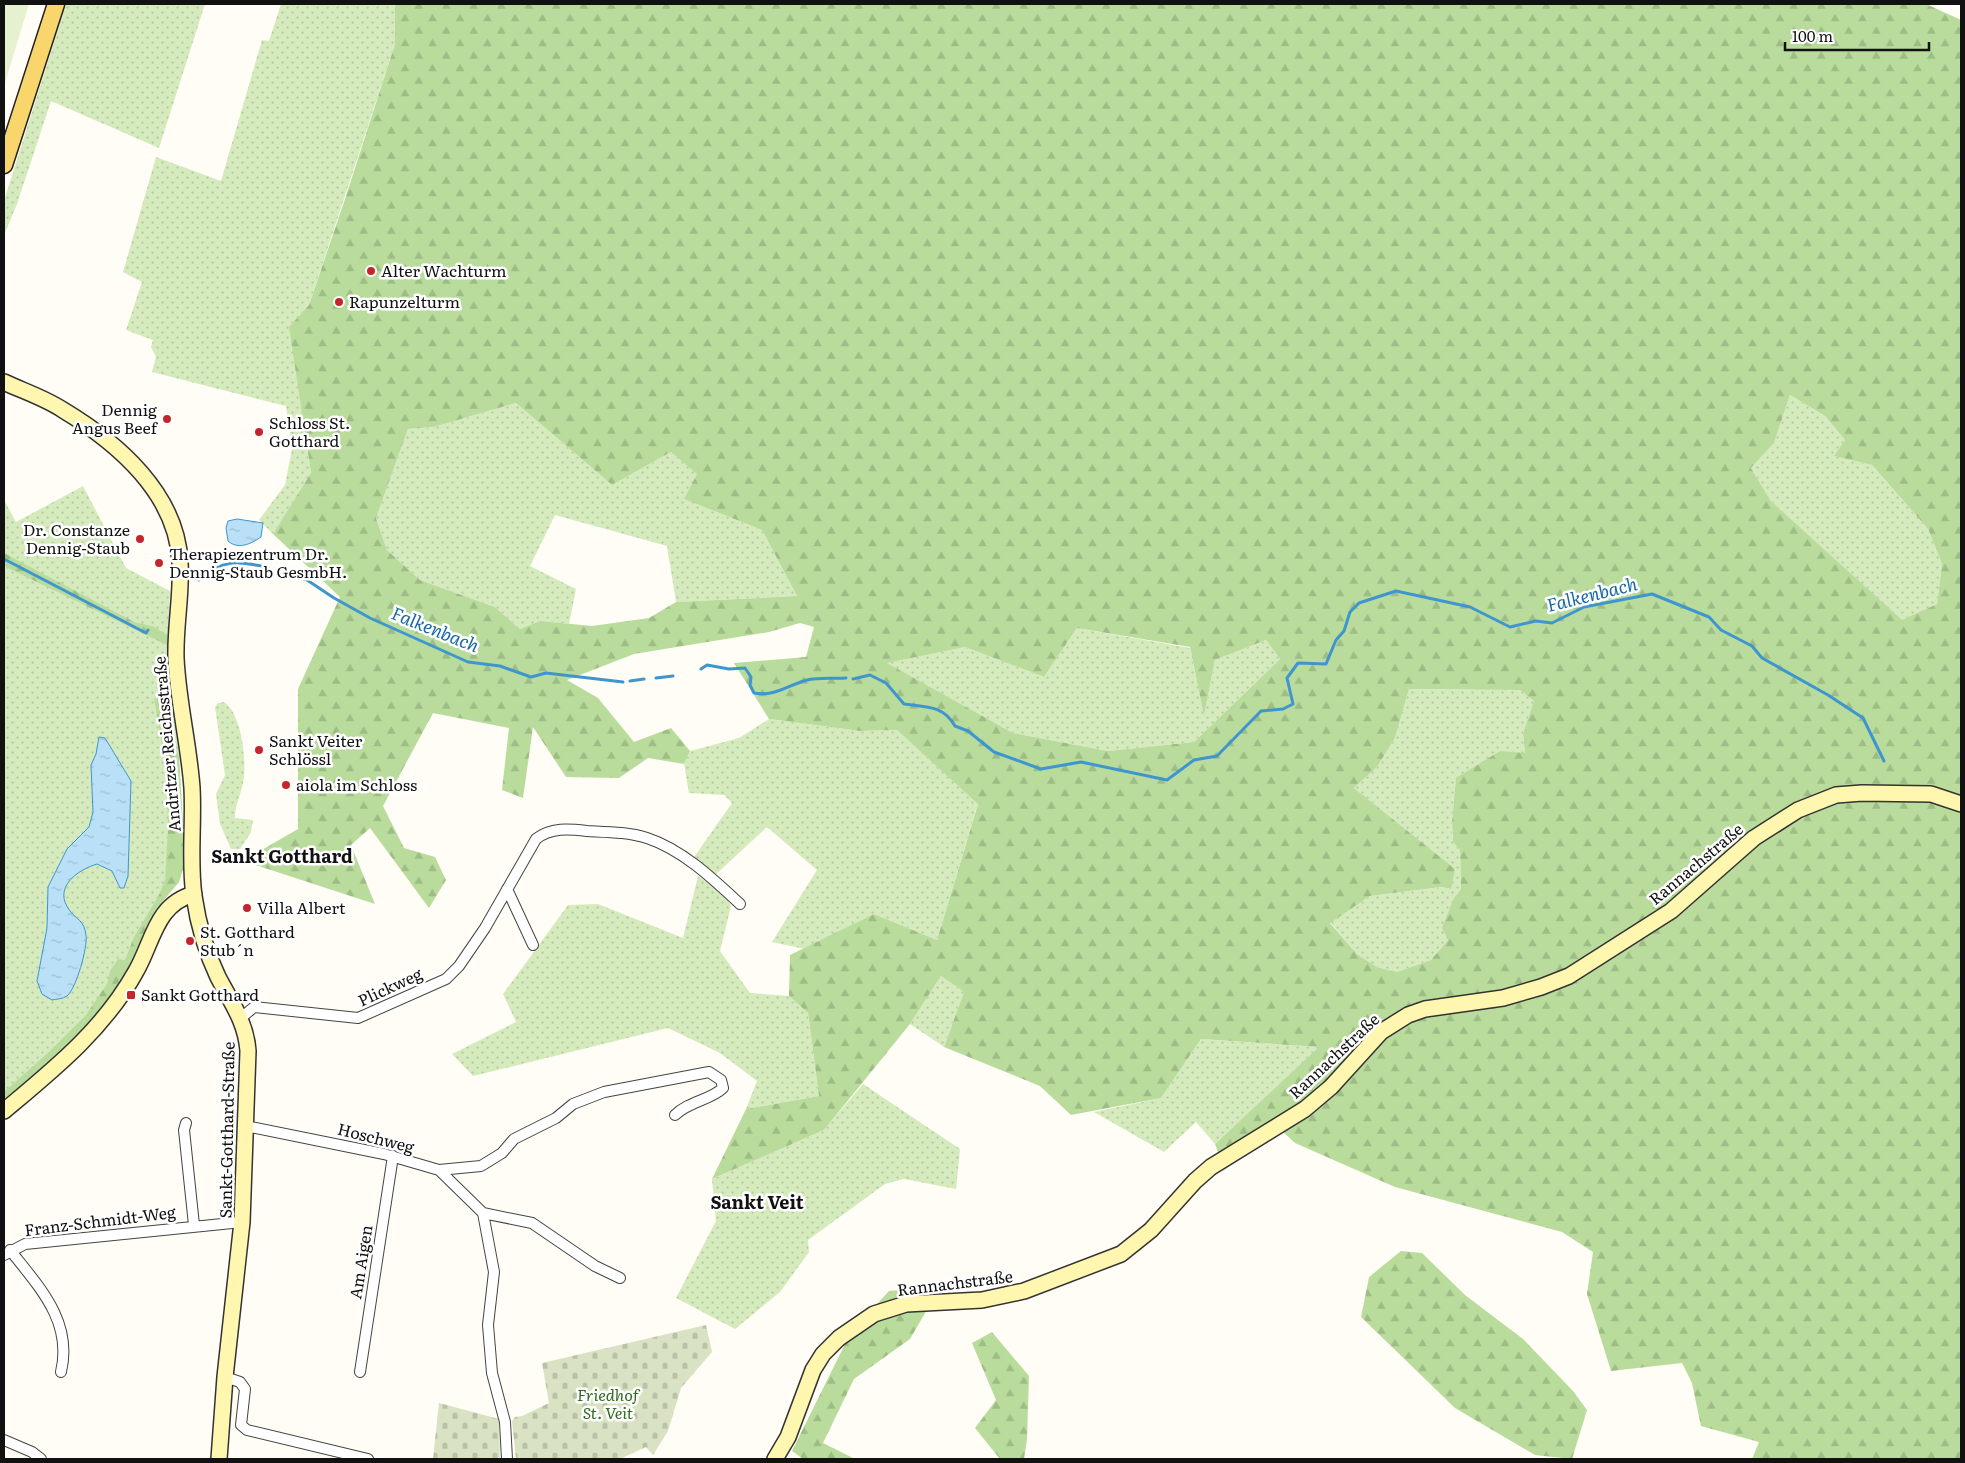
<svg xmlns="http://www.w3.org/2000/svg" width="1965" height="1463" font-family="Literata,serif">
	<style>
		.grass { fill: url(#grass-dots) }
		.forest { fill: url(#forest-firs); fill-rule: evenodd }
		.cemetery { fill: url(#cemetery-stones) }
		.pitch { fill: #e6f2cf }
		.water { fill: url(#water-ripples); stroke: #3f96cf }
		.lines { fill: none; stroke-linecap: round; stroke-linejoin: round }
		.stream { stroke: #3f96cf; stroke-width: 3 }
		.street-casing { stroke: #444; stroke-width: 12 }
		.secondary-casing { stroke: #333; stroke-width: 18 }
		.primary-casing { stroke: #222; stroke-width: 19 }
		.street { stroke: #fff; stroke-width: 10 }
		.secondary { stroke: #fff6b0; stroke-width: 15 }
		.primary { stroke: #f9d66b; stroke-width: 16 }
		.poi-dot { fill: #c4262e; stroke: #fff; stroke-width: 2 }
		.labels { text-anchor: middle; stroke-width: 5; stroke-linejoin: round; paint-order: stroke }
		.poi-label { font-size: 16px; fill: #111; stroke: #fff; text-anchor: start }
		.street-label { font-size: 16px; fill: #111; stroke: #fff }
		.park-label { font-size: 16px; font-style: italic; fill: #2f6b1f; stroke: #fff }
		.water-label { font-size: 18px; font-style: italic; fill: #1768a6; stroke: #fff }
		.neighbourhood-label { font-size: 18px; font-weight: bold; fill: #111; stroke: #fff }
	</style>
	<defs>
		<pattern id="grass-dots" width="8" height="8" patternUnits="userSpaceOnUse" patternTransform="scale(1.25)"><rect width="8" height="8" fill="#d5ebbd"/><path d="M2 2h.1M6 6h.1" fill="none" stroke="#b6c8a1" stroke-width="1.8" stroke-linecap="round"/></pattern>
		<pattern id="forest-firs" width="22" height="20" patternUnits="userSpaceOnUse" patternTransform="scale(1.25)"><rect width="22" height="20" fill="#b9dc9c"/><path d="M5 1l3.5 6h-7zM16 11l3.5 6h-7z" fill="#9ebc85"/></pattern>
		<pattern id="cemetery-stones" width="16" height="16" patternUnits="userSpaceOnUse" patternTransform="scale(1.25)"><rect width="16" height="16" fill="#d9e3c4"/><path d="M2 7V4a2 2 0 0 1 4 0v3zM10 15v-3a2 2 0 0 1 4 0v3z" fill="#b9c2a7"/></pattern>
		<pattern id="water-ripples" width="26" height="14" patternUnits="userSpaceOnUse" patternTransform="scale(1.25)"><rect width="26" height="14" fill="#b9e0f7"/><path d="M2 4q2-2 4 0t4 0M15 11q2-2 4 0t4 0" fill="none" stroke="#9ebfd3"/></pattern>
	</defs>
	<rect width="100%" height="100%" fill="#fffdf5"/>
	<!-- grass -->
	<path class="grass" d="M 66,4 L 205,4 L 159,148 L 51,101 L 17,204 L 4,235 L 4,201 Z
		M 281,4 L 395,4 L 395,44 L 309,305 L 290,327 L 311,474 L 273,534 L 259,520 L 285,485 L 292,449 L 286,406 L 152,372 L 156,357 L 151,347 L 153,340 L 126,330 L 142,282 L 123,272 L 156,157 L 221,181 L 262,40 L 269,41 Z
		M 1790,395 L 1825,416 L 1845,440 L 1835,456 L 1872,465 L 1928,529 L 1942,564 L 1937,604 L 1902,621 L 1771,501 L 1751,468 L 1774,443 Z
		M 516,403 L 612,485 L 671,452 L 698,474 L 684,499 L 762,530 L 797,596 L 676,602 L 667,546 L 555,515 L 530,566 L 576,589 L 569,624 L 540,621 L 520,629 L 495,607 L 420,580 L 387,550 L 376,518 L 408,429 L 434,427 Z
		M 83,486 L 126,568 L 170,591 L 168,635 L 171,647 L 169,661 L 179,756 L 185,862 L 179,882 L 162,902 L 153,918 L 130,973 L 4,1106 L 4,500 L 16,522 Z
		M 1077,628 L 1190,648 L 1204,715 L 1215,660 L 1266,640 L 1280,659 L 1194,742 L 1108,751 L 1013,733 L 886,663 L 965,647 L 1044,677 Z
		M 1409,689 L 1520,690 L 1534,701 L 1523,733 L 1525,753 L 1456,778 L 1452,821 L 1453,842 L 1460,850 L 1461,889 L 1454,898 L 1448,940 L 1431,960 L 1397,972 L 1377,967 L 1357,954 L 1330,922 L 1370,896 L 1441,887 L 1450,889 L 1454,869 L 1354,788 L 1377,767 L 1395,738 Z
		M 224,702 C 241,713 246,756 244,776 C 243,791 235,802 235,818 L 253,820 L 251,832 L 240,849 L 231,849 L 220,824 L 216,794 L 225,775 L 215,707 L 218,703 Z
		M 769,719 L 860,731 L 897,730 L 978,803 L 937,940 L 874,914 L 805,949 L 772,942 L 817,870 L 767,827 L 714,876 L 692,860 L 732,803 L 724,795 L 689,793 L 684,764 L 690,751 L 739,738 Z
		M 698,876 L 724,894 L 731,906 L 720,951 L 750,993 L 789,996 L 808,1013 L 819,1096 L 746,1109 L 757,1081 L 720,1053 L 668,1028 L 473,1076 L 452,1054 L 516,1022 L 503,994 L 568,905 L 598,904 L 683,938 Z
		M 941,976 L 964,992 L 944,1047 L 910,1024 Z
		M 1201,1039 L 1320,1047 L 1215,1144 L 1196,1122 L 1164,1152 L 1094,1112 L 1161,1098 Z
		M 863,1084 L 960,1149 L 956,1189 L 904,1179 L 885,1184 L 808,1240 L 809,1252 L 780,1292 L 735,1329 L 676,1298 L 716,1221 L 712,1179 L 824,1130 Z"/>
	<!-- forest -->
	<path class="forest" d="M 395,4 L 1926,4 L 1961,20 L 1961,1459 L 1752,1459 L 1759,1442 L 1701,1426 L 1692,1383 L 1682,1363 L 1611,1371 L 1587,1294 L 1593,1252 L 1562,1232 L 1395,1187 L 1295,1143 L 1282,1131 L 1248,1152 L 1224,1170 L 1215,1144 L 1319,1047 L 1201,1039 L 1161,1098 L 1071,1115 L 1040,1086 L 944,1047 L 964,992 L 941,976 L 910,1024 L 824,1130 L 712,1179 L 746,1109 L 819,1096 L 808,1013 L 789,996 L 790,955 L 874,914 L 937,940 L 978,804 L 897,730 L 860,731 L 769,719 L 734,663 L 806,657 L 814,627 L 800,623 L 769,632 L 634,654 L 567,680 L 598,698 L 634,742 L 671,728 L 690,751 L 684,764 L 648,758 L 619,778 L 566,777 L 533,727 L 523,798 L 502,790 L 509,728 L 433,713 L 383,806 L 404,848 L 435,857 L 446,880 L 429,908 L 370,828 L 351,845 L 375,904 L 243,861 L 298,829 L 298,689 L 340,597 L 273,534 L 311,473 L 289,327 L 309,305 L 345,199 L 395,44 ZM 1790,395 L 1825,416 L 1845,440 L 1834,456 L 1872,465 L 1928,529 L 1942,564 L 1937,604 L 1902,620 L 1771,501 L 1751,468 L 1774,443 ZM 516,403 L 612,485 L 671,452 L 697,474 L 684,499 L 762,530 L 797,596 L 676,602 L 649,618 L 592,626 L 540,621 L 520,629 L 495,607 L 420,580 L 387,550 L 376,518 L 408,429 L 434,427 ZM 1077,628 L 1190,647 L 1204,716 L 1215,660 L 1266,640 L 1280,659 L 1194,742 L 1108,751 L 1013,733 L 887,663 L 965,647 L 1044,677 ZM 1409,689 L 1520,690 L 1534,701 L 1523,733 L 1525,753 L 1500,751 L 1456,778 L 1452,821 L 1453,842 L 1460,850 L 1461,889 L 1454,898 L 1442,928 L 1448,940 L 1431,960 L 1397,972 L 1377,967 L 1357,954 L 1330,923 L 1370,896 L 1441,887 L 1451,889 L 1455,869 L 1354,788 L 1377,767 L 1395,738 Z
		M 4,553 L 134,622 L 152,626 L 168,635 L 171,647 L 4,566 Z
		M 154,698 L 164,701 L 167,727 L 179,756 L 185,862 L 179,882 L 162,902 L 130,973 L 103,1013 L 4,1106 L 4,1092 L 52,1049 L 86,1015 L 107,984 L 110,971 L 118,959 L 125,960 L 134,937 L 159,895 L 165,880 L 168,830 L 167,775 Z
		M 1401,1251 L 1422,1253 L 1465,1295 L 1523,1339 L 1573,1391 L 1587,1410 L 1572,1459 L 1535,1455 L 1455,1408 L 1361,1317 L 1369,1277 Z
		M 924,1288 L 928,1308 L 910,1339 L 854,1379 L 823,1443 L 855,1459 L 803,1459 L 792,1451 L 850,1334 L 889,1291 Z
		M 992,1332 L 1029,1376 L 1027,1439 L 1024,1459 L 1000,1459 L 975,1428 L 996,1400 L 972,1343 Z"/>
	<!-- cemetery -->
	<path class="cemetery" d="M 706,1325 L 712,1352 L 681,1388 L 668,1431 L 653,1455 L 646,1447 L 620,1459 L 516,1459 L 512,1421 L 515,1417 L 522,1416 L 549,1403 L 542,1363 Z
		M 439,1403 L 499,1419 L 500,1459 L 433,1459 Z"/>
	<!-- pitch -->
	<path class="pitch" d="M 4,4 L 29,4 L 4,86 Z"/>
	<!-- water -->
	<path class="water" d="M 237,519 L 263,523 L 261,537 C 251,544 238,550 228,541 L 226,528 L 228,521 Z
		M 99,737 L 105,738 L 131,781 L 128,876 L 124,888 L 120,888 L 112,871 L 97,864 C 77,870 52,888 70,911 C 77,920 84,920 86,935 C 88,947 76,989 67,996 C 63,999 56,999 52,1000 L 42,994 L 37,981 L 47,928 L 48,887 L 67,849 L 89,827 L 93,812 L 91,765 L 96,754 Z"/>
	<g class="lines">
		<!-- stream -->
		<path class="stream" d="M 4,559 L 146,633 L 148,630
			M 277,570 L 307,580 L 334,598 L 370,618 L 468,662 L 500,666 L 531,677 L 546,673 L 623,682
			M 199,580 C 222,559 238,561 266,567
			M 701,669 L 707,665 L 729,669 L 745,668 L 751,677 L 750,685 L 754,693 C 775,697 788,685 807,680 C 819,677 834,679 846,678
			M 656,678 L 673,676
			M 853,679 L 870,675 L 886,683 L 904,704 C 926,707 943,705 955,726 L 968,731 L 994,752 L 1041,769 L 1081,762 L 1167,780 L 1194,760 L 1217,756 L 1261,711 L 1283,709 L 1293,704 L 1287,678 L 1298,663 L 1326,664 L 1336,640 L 1344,631 L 1350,612 L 1359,603 L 1396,591 L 1470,607 L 1510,627 L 1536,621 L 1552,623 L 1584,607 L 1652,594 L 1709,617 L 1721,630 L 1752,646 L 1762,658 L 1828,695 L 1863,718 L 1884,761
			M 630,681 L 644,679"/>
		<defs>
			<path id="street" d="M 507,889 L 533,945
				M 241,1018 L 254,1007 L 358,1018 L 446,979 L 459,966 L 485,928 L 536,839 C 551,827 569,829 587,831 C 607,832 628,832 647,838 C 683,850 713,879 740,904
				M 186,1123 L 184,1130 L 194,1225
				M 246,1126 L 384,1154 L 439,1170 L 483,1213 L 494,1272 L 488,1325 L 492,1373 L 505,1422 L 507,1459
				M 439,1170 L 481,1166 L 502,1153 L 514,1139 L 556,1118 L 573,1104 L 604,1092 L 709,1072 L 721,1080 L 723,1088 C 711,1100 689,1101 675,1115
				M 483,1213 L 532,1223 L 595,1266 L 620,1278
				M 10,1250 C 39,1287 73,1321 61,1372
				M 4,1255 L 25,1244 L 242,1222
				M 360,1372 L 393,1156
				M 225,1377 L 240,1382 L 245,1389 L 241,1425 L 247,1430 L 368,1459
				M 4,1440 L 32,1452 L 41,1459"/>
			<path id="secondary" d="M 4,382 C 23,391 45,398 63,410 C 118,443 177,494 180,562 C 182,594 175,626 176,658 C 178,702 189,745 192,788 C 194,824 189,861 194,896 C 198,923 206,952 218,977 C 231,1002 246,1022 248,1051 L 242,1222 L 225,1377 L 219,1459
				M 4,1111 C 53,1070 103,1030 135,973 C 153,943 155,904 194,894
				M 775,1459 L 788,1437 L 813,1370 L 823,1354 L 839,1338 L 874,1314 L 906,1304 L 982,1300 L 1024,1291 L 1121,1254 L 1151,1230 L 1195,1181 L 1211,1167 L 1305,1109 L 1331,1087 L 1381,1032 L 1408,1015 L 1425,1009 L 1503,998 L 1541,987 L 1569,976 L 1671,911 L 1754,838 L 1798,810 L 1836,795 L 1862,793 L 1931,794 L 1961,804"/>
			<path id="primary" d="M 4,165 L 56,4"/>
		</defs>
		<!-- street casing -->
		<use href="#street" class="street-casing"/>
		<!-- secondary casing -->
		<use href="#secondary" class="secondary-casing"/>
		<!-- primary casing -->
		<use href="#primary" class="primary-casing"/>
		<!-- street -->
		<use href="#street" class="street"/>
		<!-- secondary -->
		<use href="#secondary" class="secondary"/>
		<!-- primary -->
		<use href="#primary" class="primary"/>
	</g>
	<!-- markers -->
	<g class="poi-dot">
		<circle cx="371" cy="271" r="5"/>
		<circle cx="339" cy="302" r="5"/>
		<circle cx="167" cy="419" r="5"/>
		<circle cx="259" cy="432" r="5"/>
		<circle cx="140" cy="539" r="5"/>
		<circle cx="159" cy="563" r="5"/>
		<circle cx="259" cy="750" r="5"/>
		<circle cx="286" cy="785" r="5"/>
		<circle cx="247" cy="908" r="5"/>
		<circle cx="190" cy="941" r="5"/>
		<rect x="126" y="990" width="10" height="10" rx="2.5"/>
	</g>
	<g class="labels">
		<!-- poi labels -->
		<g class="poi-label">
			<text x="381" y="277">Alter Wachturm</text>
			<text x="349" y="308">Rapunzelturm</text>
			<text x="157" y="416" text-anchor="end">Dennig<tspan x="157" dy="18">Angus Beef</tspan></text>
			<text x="269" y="429">Schloss St.<tspan x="269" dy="18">Gotthard</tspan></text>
			<text x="130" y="536" text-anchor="end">Dr. Constanze<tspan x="130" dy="18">Dennig-Staub</tspan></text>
			<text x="169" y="560">Therapiezentrum Dr.<tspan x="169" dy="18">Dennig-Staub GesmbH.</tspan></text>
			<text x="269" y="747">Sankt Veiter<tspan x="269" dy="18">Schlössl</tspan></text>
			<text x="296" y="791">aiola im Schloss</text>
			<text x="257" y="914">Villa Albert</text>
			<text x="200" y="938">St. Gotthard<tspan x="200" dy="18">Stub´n</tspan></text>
			<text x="141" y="1001">Sankt Gotthard</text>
		</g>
		<!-- street labels -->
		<g class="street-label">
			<text transform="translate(167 744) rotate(-95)" y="6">Andritzer Reichsstraße</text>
			<text transform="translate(1696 864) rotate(-40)" y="6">Rannachstraße</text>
			<text transform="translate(390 987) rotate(-25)" y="6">Plickweg</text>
			<text transform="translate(1334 1056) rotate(-43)" y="6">Rannachstraße</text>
			<text transform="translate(227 1130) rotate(-89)" y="6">Sankt-Gotthard-Straße</text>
			<text transform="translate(376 1138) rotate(14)" y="6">Hoschweg</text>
			<text transform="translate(100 1221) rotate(-7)" y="6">Franz-Schmidt-Weg</text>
			<text transform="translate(361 1262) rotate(-81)" y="6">Am Aigen</text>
			<text transform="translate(955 1283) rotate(-7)" y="6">Rannachstraße</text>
		</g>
		<!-- park labels -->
		<g class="park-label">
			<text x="608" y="1401">Friedhof<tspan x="608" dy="18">St. Veit</tspan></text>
		</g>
		<!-- water labels -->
		<g class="water-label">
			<text transform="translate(1592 595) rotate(-14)" y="6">Falkenbach</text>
			<text transform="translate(435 630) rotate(22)" y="6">Falkenbach</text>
		</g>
		<!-- neighbourhood labels -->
		<g class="neighbourhood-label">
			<text x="282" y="863">Sankt Gotthard</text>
			<text x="757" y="1209">Sankt Veit</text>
		</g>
	</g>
	<!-- border -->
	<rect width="1965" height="1463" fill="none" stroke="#111111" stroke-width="10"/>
	<!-- scale -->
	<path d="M1785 42v8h144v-8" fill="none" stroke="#111111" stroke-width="2.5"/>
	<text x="1792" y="42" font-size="15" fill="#111111" stroke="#ffffff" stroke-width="4" paint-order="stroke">100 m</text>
</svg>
